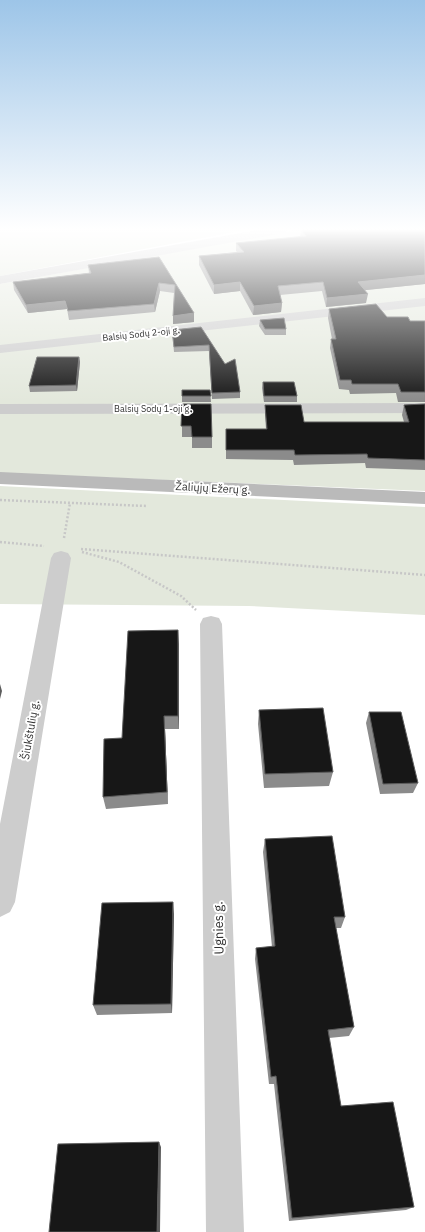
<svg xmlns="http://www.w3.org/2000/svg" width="425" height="1232" font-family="'IBM Plex Sans',sans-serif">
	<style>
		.green { fill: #e3e8dc }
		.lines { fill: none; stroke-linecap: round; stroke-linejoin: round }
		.path { stroke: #c7c7c7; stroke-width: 2.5; stroke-dasharray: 2 2; stroke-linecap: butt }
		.street { fill: #cdcdcd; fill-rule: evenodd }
		.secondary { fill: #bababa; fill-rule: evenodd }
		.wall { fill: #8b8b8b }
		.shaded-wall { fill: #5d5d5d }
		.building { fill: #171717; stroke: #5d5d5d }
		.labels { text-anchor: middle; stroke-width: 4; stroke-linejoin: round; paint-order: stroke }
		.far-street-label { font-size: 9px; fill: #303030; stroke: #fff }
		.street-label { font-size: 11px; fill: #303030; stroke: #fff }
		.near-street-label { font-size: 13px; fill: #303030; stroke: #fff }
	</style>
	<rect width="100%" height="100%" fill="#fff"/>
	<!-- green -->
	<path class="green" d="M 0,229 L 250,229 L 0,276 Z
		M 301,229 L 425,229 L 425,491 L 0,473 L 0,284 Z
		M 0,486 L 425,507 L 425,615 L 249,606 L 0,604 Z"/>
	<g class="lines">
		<!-- path -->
		<path class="path" d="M 0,500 L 147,506
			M 64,538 L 70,503
			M 0,542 L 44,546
			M 81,549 L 425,575
			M 82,552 L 119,562 L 181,596 L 196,610"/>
		<!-- street -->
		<path class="street" d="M 263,229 L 290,229 L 284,233 L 0,284 L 0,276 Z
			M 425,298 L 425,306 L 0,353 L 0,345 Z
			M 425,403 L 425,413 L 0,414 L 0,404 Z
			M 61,551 L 68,553 L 71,558 L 15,902 L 10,912 L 0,917 L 0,824 L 51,558 L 54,553 Z
			M 211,616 L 219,618 L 222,624 L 244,1232 L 206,1232 L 200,624 L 203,618 Z"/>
		<!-- secondary -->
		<path class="secondary" d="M 0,472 L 425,492 L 425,504 L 0,484 Z"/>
	</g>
	<!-- wall -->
	<path class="wall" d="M 302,229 L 425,229 L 425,284 L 365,290 L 366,303 L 326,307 L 322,291 L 280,295 L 282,303 L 281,312 L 253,315 L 240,291 L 214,294 L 199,265 L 199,256 L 237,252 L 236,251 L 236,243 L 300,237 L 301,230 Z
		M 159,257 L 194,313 L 194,322 L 173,324 L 173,316 L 174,293 L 160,291 L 155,312 L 69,320 L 67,309 L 28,313 L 14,290 L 13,282 L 89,273 L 88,265 Z
		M 329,309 L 387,317 L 410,321 L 425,321 L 425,402 L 398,402 L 396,393 L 350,394 L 349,390 L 339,389 L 330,348 L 331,339 L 332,339 L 328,318 Z
		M 260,320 L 286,329 L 286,335 L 265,335 L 259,326 Z
		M 201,327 L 240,392 L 240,398 L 212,399 L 209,351 L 174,352 L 172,330 Z
		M 79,357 L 80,362 L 77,391 L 30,392 L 29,386 Z
		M 263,382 L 297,396 L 297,402 L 264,402 L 262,388 Z
		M 182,390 L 210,390 L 211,402 L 182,402 Z
		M 182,404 L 212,437 L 212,448 L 192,448 L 192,437 L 182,437 Z
		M 425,404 L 425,470 L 366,468 L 365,463 L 294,465 L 293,460 L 226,459 L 226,429 L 266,429 L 265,415 L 265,405 L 304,422 L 404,422 L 402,415 L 404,405 Z
		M 179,644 L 179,729 L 165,729 L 168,804 L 106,809 L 103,797 L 122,738 Z
		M 259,710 L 333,772 L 329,786 L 264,788 L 258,724 Z
		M 369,712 L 418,783 L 413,793 L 380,794 L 366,723 Z
		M 265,839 L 345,917 L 341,928 L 336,928 L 354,1027 L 349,1036 L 329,1038 L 341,1106 L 414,1207 L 406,1210 L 289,1221 L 274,1084 L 269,1084 L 255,959 L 256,948 L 272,947 L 263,852 Z
		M 174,914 L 172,1013 L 97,1015 L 93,1005 Z"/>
	<!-- shaded-wall -->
	<path class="shaded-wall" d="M 425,275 L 425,284 L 357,291 L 358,282 Z
		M 240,282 L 240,291 L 214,294 L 214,285 Z
		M 159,283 L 160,291 L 155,312 L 154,304 Z
		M 368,294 L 366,303 L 326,307 L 327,298 Z
		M 65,301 L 67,309 L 28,313 L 26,305 Z
		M 282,303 L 281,312 L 253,315 L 254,306 Z
		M 194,313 L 194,322 L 173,324 L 173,316 Z
		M 79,357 L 80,362 L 77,391 L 76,385 Z
		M 178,630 L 179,644 L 179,729 L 178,716 Z
		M 0,684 L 2,691 L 0,699 Z
		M 164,716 L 165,729 L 168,804 L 167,792 Z
		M 173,902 L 174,914 L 172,1013 L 171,1004 Z
		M 159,1142 L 161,1147 L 160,1232 L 157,1232 Z"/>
	<!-- building -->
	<path class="building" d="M 305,229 L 425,229 L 425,275 L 358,282 L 368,294 L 327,298 L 323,282 L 278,286 L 282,303 L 254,306 L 240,282 L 214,285 L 199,256 L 244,252 L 236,243 L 306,236 L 301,230 Z
		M 159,257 L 194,313 L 173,316 L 175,285 L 159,283 L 154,304 L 68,311 L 65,301 L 26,305 L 13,282 L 91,273 L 88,265 Z
		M 376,304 L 387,317 L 408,317 L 410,321 L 425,321 L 425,392 L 401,392 L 398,384 L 352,384 L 351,380 L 340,380 L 331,339 L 336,339 L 329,309 Z
		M 284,318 L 286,329 L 265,329 L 260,320 Z
		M 201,327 L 225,364 L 235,359 L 240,392 L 212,393 L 209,345 L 174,347 L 172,330 Z
		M 37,357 L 79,357 L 76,385 L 29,386 Z
		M 263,382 L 294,382 L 297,396 L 264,396 Z
		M 182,390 L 210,390 L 211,396 L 182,396 Z
		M 182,404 L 211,404 L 212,437 L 192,437 L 191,426 L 181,426 Z
		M 425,404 L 425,460 L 368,458 L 367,454 L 295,455 L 294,450 L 226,450 L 226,429 L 267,429 L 265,405 L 301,405 L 304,422 L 409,422 L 404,405 Z
		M 178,630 L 178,716 L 164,716 L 167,792 L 103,797 L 104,739 L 122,738 L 128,631 Z
		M 323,708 L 333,772 L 265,774 L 259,710 Z
		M 369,712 L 401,712 L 418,783 L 383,784 Z
		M 332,836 L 345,917 L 334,917 L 354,1027 L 328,1030 L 341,1106 L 393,1102 L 414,1207 L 292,1218 L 276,1076 L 271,1077 L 256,948 L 275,946 L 265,839 Z
		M 173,902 L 171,1004 L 93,1005 L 102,903 Z
		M 159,1142 L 157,1232 L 49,1232 L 58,1144 Z"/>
	<!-- sky -->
	<linearGradient id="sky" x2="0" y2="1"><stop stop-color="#9dc5e8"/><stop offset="0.57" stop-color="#fff"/><stop offset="1" stop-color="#fff" stop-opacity="0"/></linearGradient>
	<rect width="425" height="402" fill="url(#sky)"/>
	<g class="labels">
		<!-- far-street labels -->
		<g class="far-street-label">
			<text transform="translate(141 334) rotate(-6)" y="3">Balsių Sodų 2-oji g.</text>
			<text x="153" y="412">Balsių Sodų 1-oji g.</text>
		</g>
		<!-- street labels -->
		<g class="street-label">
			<text transform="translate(213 488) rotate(3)" y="4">Žaliųjų Ežerų g.</text>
			<text transform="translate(30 730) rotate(-80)" y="4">Šiukštulių g.</text>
		</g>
		<!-- near-street labels -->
		<g class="near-street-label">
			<text transform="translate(218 928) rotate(-91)" y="5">Ugnies g.</text>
		</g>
	</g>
</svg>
